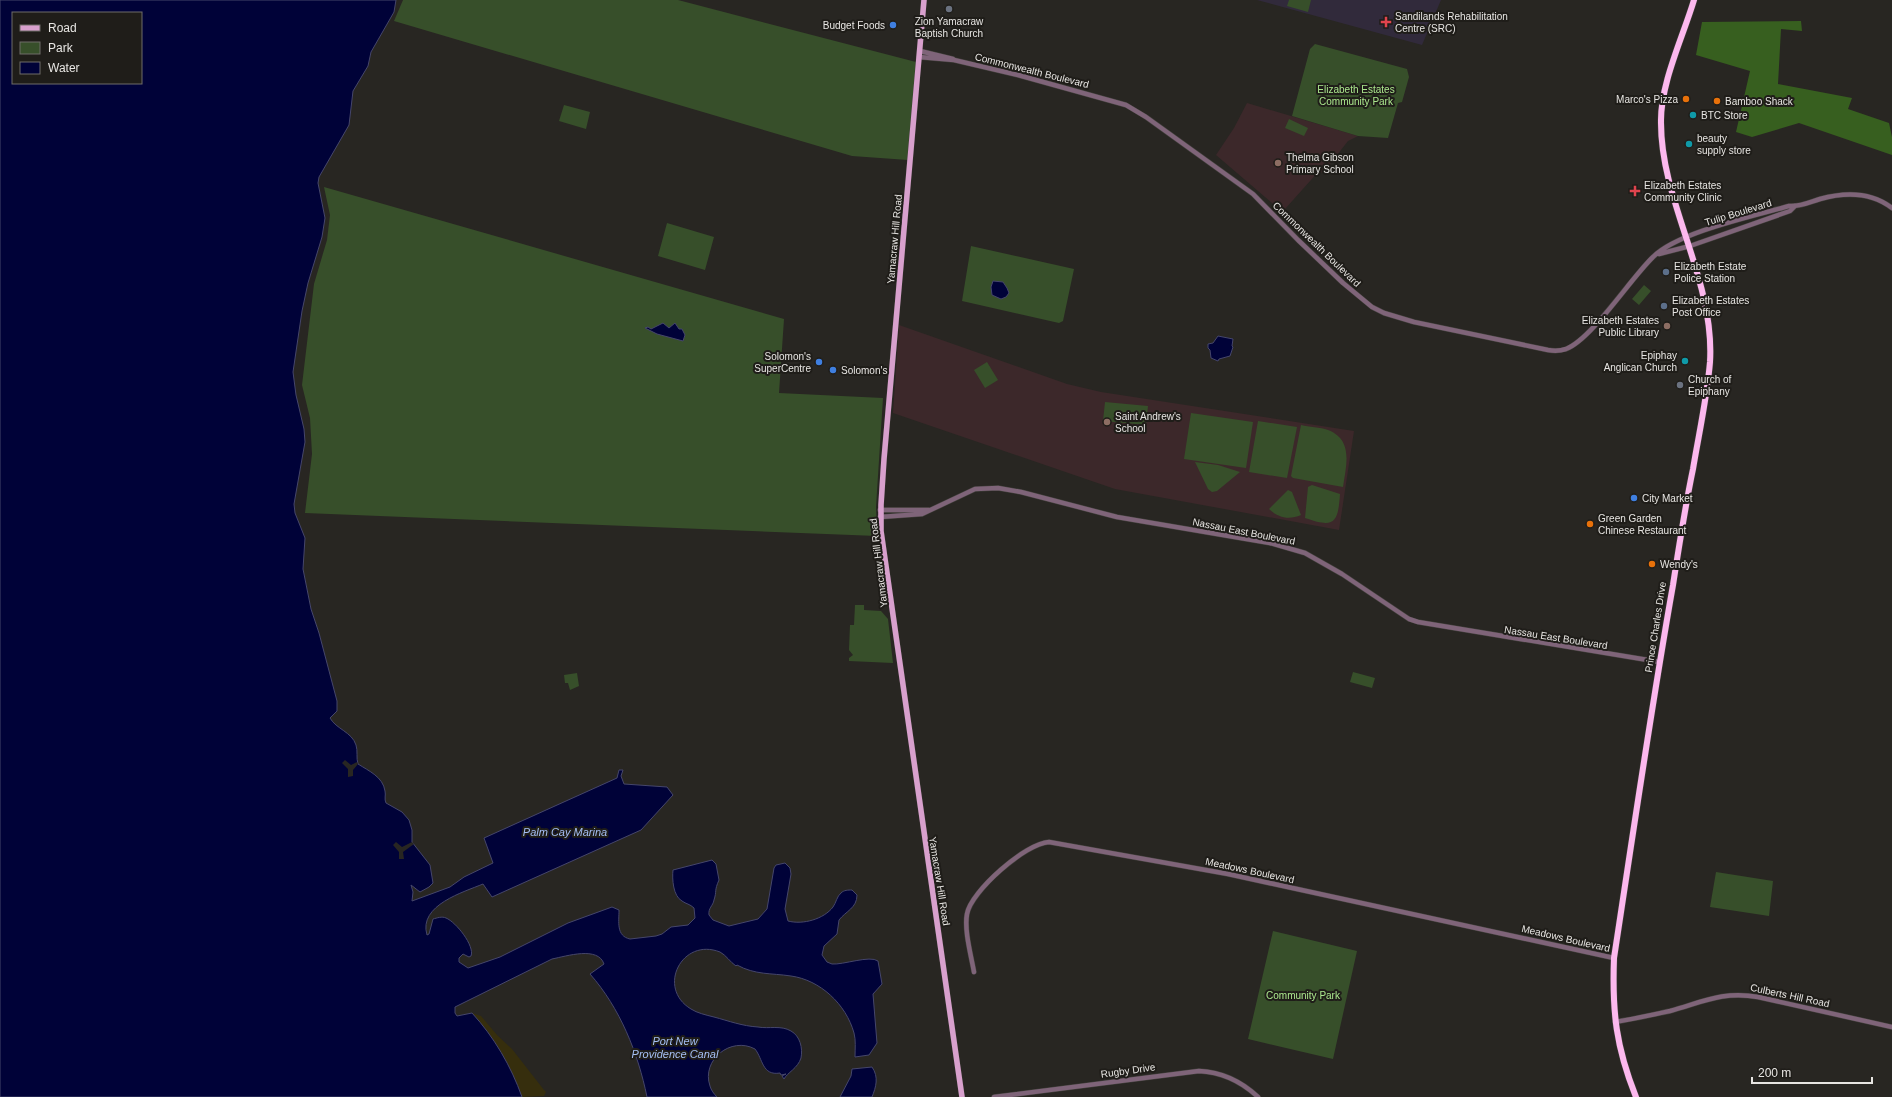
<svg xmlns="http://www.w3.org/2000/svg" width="1892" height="1097" font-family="Arial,sans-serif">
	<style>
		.education { fill: #3c282a }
		.medical { fill: #312a3b }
		.green { fill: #374f2a }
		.forest { fill: #375f1f }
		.sand { fill: #362e0d }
		.water { fill: #000238; stroke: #45466b; fill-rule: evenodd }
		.pier { fill: #282622 }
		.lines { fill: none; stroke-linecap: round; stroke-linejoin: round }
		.minor-casing { stroke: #43413d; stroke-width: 5.5 }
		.major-casing { stroke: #43413d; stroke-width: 6 }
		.highway-casing { stroke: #43413d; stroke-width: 7 }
		.minor { stroke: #7f6479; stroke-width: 4.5 }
		.major { stroke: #d8a0cd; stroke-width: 5.5 }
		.highway { stroke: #fcb8ee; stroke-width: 6 }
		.worship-dot { fill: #6b7280; stroke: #1f1d19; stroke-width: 1.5 }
		.health-dot { fill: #e0444e; stroke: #1f1d19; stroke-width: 1.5 }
		.shop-dot { fill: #3f7fe0; stroke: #1f1d19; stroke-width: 1.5 }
		.food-dot { fill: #e8710a; stroke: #1f1d19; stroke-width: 1.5 }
		.culture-dot { fill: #0f9aa8; stroke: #1f1d19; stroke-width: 1.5 }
		.education-dot { fill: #8d6e63; stroke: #1f1d19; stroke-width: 1.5 }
		.service-dot { fill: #5c6f8a; stroke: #1f1d19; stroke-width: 1.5 }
		.labels { text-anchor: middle; stroke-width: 4; stroke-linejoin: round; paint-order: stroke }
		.poi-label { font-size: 10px; fill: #e7e5e2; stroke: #1f1d19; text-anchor: start }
		.street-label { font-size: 10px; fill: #e7e5e2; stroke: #1f1d19 }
		.park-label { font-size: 10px; fill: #abe78d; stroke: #1f1d19 }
		.water-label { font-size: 11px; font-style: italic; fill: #a5bff4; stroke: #1f1d19 }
	</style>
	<rect width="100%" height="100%" fill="#282622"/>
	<!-- education -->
	<path class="education" d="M 1247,103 L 1358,136 L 1348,141 L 1323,173 L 1319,171 L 1285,209 L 1279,209 L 1216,155 L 1234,128 Z
		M 899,325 L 1067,384 L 1101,392 L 1354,431 L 1339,530 L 1115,489 L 893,413 Z"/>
	<!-- medical -->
	<path class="medical" d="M 1257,0 L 1441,0 L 1422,45 Z"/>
	<!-- green -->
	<path class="green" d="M 403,0 L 678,0 L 916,62 L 908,160 L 852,156 L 394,21 Z
		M 1289,0 L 1311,0 L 1308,12 L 1287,6 Z
		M 1315,44 L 1407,69 L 1409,77 L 1402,102 L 1398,103 L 1388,138 L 1358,136 L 1292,116 L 1310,49 Z
		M 564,105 L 590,112 L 586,129 L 559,121 Z
		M 1289,119 L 1308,128 L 1304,136 L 1285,128 Z
		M 324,187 L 784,319 L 779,393 L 883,398 L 876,507 L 877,536 L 305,513 L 312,454 L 310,418 L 302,385 L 314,284 L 327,240 L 330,215 Z
		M 667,223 L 714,237 L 705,270 L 658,256 Z
		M 971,246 L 1074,269 L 1063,321 L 1059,323 L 962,301 Z
		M 1644,285 L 1651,291 L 1639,305 L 1632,299 Z
		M 987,362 L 998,380 L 985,388 L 974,370 Z
		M 1105,402 L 1148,406 L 1146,425 L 1103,421 Z
		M 1191,413 L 1253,422 L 1246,468 L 1184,459 Z
		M 1258,421 L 1297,427 L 1287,478 L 1249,472 Z
		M 1301,425 C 1309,427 1320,427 1328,430 C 1354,440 1346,466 1343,487 L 1293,478 L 1291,476 Z
		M 1195,462 L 1218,465 L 1240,472 L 1217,491 L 1212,492 L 1208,489 Z
		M 1312,485 L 1340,494 C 1338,524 1334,528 1305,518 L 1308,487 Z
		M 1288,490 L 1292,492 L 1301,515 C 1289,520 1279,518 1269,509 Z
		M 855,605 L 864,605 L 864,610 L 881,611 L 888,619 L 893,663 L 849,661 L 849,658 L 853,655 L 849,650 L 850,625 L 854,625 Z
		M 1353,672 L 1375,678 L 1372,688 L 1350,682 Z
		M 577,673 L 579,686 L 570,690 L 568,683 L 565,683 L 564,675 Z
		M 1716,872 L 1773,881 L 1769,916 L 1710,907 Z
		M 1273,931 L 1357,951 L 1333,1059 L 1248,1039 Z"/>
	<!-- forest -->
	<path class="forest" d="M 1801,21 L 1802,31 L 1781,29 L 1778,84 L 1852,98 L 1848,109 L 1889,123 L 1892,137 L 1892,155 L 1799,123 L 1752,137 L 1736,132 L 1750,71 L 1696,55 L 1702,22 Z"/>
	<!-- sand -->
	<path class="sand" d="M 472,1013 L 481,1016 L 497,1035 L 512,1049 L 544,1090 L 546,1092 L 544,1096 L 522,1097 C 511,1066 494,1037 472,1013 Z"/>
	<!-- water -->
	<path class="water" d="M 0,0 L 396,0 L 394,12 L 371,52 L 368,66 L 353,91 L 349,125 L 319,177 L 318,183 L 325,218 L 322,237 L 308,283 L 302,311 L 293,372 L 296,395 L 304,429 L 305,442 L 294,504 L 295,513 L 305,538 L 303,569 L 311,609 L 319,633 L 337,701 L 337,711 L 330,718 C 336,729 352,732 356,745 C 358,751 356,758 358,764 C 369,771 383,777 385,791 C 386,795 384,799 386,803 L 402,812 L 409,820 L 412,830 L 412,842 L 430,865 L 433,883 L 429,887 L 420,892 L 411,885 L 413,892 L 412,901 L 450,887 L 464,877 L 493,863 L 484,838 L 617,778 L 619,770 L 623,770 L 621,776 L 624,784 L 667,787 L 673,795 L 641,830 L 492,897 L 483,884 C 464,892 418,905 427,935 L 429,934 L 433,919 C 437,918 442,916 446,918 C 456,922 475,946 471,956 L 469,957 L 463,954 L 459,958 L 459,962 L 468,968 L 500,957 L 568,923 L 612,907 L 619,910 C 619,922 616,936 630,939 L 656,936 L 662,934 L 671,927 L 688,925 L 695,918 L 694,908 C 690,904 686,904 682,901 C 673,896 672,879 673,870 L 712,860 L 716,864 L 719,880 C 714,891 717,891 714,900 C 713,906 708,908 709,915 L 713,920 L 729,926 L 758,919 L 767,909 L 774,868 L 776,865 L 785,863 L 790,868 L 791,874 L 785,909 L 788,921 C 803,925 824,919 833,907 C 836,903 837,896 841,893 C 844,890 848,890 852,890 L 857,895 C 857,908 846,911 839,920 L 837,934 L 824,946 L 822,955 L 827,962 L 832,964 C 843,965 870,955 878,961 L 882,984 L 873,994 L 877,1043 L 869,1055 L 855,1057 C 855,1049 856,1040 854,1033 C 846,1004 820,980 791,976 C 771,973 755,975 737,965 L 736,966 C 730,962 726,955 720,952 C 682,937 656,988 691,1009 C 697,1013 706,1015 714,1017 C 729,1021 742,1026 758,1027 C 769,1029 781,1025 791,1031 C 800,1036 803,1048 801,1058 C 798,1068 787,1073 784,1079 L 782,1076 L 786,1074 L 781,1075 L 780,1073 C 762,1076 763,1059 755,1049 C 731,1036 701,1060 710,1086 C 711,1090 714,1094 717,1097 L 647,1097 C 638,1053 620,1008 590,974 L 604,964 C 598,946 567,956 552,959 L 455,1007 L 455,1013 L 457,1016 L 472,1013 C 494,1037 511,1066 522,1097 L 0,1097 ZM 13,13 L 141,13 L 141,83 L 13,83 Z
		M 993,281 L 1003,282 L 1007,288 L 1009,293 L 1006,297 L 1001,299 L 992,295 L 991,287 Z
		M 663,323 L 669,328 L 675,323 L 679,329 L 682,329 L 685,335 L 683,341 L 657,334 L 645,328 L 648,327 L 651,329 Z
		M 1218,336 L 1233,339 L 1232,346 L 1233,347 L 1230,356 L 1219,359 L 1218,361 L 1211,358 L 1210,350 L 1208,348 L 1208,344 L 1213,343 Z
		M 872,1067 C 879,1077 876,1087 872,1097 L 840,1097 L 851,1076 L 852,1069 Z"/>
	<!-- pier -->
	<path class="pier" d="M 345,760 L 351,765 L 357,762 L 358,764 L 353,770 L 353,776 L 348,777 L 348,769 L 342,763 Z
		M 396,842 L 402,847 L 412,842 L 414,844 L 403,852 L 404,859 L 399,859 L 399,852 L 393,845 Z"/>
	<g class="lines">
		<defs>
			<path id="minor" d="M 920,51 L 953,59
				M 919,57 L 954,60 L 1018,75 L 1126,105 L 1146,117 L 1253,194 L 1298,240 L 1343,283 L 1372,307 L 1384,313 L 1414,322 L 1548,350 C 1554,351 1560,351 1566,349 C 1592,339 1630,279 1653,257 C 1678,232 1754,216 1789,206 C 1800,207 1810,202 1820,199 C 1845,192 1871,192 1892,208
				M 1659,254 L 1690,246 L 1790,211 L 1795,206
				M 880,510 L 929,510
				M 880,517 L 922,514 L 975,489 L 998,488 L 1021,492 L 1117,517 L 1270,543 L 1305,553 L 1342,574 L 1409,619 L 1418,622 L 1660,662
				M 974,972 C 971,955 964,930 967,914 C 971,891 1026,843 1049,842 L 1228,874 L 1614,958
				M 1615,1022 C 1633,1019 1651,1015 1670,1011 C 1703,1002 1722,991 1758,997 L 1892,1027
				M 994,1097 L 1199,1071 C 1221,1072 1242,1082 1258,1097"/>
			<path id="major" d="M 924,0 L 884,459 L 881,505 L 881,531 L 962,1097"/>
			<path id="highway" d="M 1636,1097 C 1616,1047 1612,1012 1614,958 C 1633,834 1651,709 1673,585 C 1679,546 1685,507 1693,469 C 1699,433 1707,398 1710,362 C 1715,279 1661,203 1661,123 C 1660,84 1683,37 1694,0"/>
		</defs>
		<!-- minor casing -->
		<use href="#minor" class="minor-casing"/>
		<!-- major casing -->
		<use href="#major" class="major-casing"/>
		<!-- highway casing -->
		<use href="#highway" class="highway-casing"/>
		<!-- minor -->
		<use href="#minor" class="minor"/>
		<!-- major -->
		<use href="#major" class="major"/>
		<!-- highway -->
		<use href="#highway" class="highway"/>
	</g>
	<!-- markers -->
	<g class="worship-dot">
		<circle cx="949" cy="9" r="4"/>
		<circle cx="1680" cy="385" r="4"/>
	</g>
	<g class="health-dot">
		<path d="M1384 16h4v4h4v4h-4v4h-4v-4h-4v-4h4z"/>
		<path d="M1633 185h4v4h4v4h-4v4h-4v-4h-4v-4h4z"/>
	</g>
	<g class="shop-dot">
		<circle cx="893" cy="25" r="4"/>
		<circle cx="819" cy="362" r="4"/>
		<circle cx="833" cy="370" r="4"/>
		<circle cx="1634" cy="498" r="4"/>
	</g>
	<g class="food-dot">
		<circle cx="1686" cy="99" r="4"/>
		<circle cx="1717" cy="101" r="4"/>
		<circle cx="1590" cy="524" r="4"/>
		<circle cx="1652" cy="564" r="4"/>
	</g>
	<g class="culture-dot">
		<circle cx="1693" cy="115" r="4"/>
		<circle cx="1689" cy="144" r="4"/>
		<circle cx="1685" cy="361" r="4"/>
	</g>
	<g class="education-dot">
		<circle cx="1278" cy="163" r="4"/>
		<circle cx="1667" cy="326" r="4"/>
		<circle cx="1107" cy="422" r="4"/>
	</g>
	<g class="service-dot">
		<circle cx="1666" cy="272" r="4"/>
		<circle cx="1664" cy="306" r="4"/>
	</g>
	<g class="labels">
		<!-- poi labels -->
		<g class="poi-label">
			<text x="1395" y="20">Sandilands Rehabilitation<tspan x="1395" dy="12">Centre (SRC)</tspan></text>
			<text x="949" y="25" text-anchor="middle">Zion Yamacraw<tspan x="949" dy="12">Baptish Church</tspan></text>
			<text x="885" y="29" text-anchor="end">Budget Foods</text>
			<text x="1678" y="103" text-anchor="end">Marco's Pizza</text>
			<text x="1725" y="105">Bamboo Shack</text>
			<text x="1701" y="119">BTC Store</text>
			<text x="1697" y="142">beauty<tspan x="1697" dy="12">supply store</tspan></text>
			<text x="1286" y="161">Thelma Gibson<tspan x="1286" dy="12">Primary School</tspan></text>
			<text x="1644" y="189">Elizabeth Estates<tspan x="1644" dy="12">Community Clinic</tspan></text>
			<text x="1674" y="270">Elizabeth Estate<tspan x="1674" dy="12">Police Station</tspan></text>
			<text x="1672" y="304">Elizabeth Estates<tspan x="1672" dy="12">Post Office</tspan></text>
			<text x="1659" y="324" text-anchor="end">Elizabeth Estates<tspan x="1659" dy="12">Public Library</tspan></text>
			<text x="1677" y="359" text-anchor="end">Epiphay<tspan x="1677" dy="12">Anglican Church</tspan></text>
			<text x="811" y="360" text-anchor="end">Solomon's<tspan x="811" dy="12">SuperCentre</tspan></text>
			<text x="841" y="374">Solomon's</text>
			<text x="1688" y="383">Church of<tspan x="1688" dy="12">Epiphany</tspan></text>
			<text x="1115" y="420">Saint Andrew's<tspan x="1115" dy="12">School</tspan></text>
			<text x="1642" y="502">City Market</text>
			<text x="1598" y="522">Green Garden<tspan x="1598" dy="12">Chinese Restaurant</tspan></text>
			<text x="1660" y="568">Wendy's</text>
		</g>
		<!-- street labels -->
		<g class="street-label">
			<text transform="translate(1032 70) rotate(14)" y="4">Commonwealth Boulevard</text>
			<text transform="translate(1738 212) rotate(-17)" y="4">Tulip Boulevard</text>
			<text transform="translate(894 239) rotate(-85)" y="4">Yamacraw Hill Road</text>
			<text transform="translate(1317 244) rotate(44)" y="4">Commonwealth Boulevard</text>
			<text transform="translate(1244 531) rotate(11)" y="4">Nassau East Boulevard</text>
			<text transform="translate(878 563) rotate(-97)" y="4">Yamacraw Hill Road</text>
			<text transform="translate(1655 627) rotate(-81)" y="4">Prince Charles Drive</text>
			<text transform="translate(1556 637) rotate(9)" y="4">Nassau East Boulevard</text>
			<text transform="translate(1250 870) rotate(12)" y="4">Meadows Boulevard</text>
			<text transform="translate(940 881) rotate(81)" y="4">Yamacraw Hill Road</text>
			<text transform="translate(1566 938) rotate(13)" y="4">Meadows Boulevard</text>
			<text transform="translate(1790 995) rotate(12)" y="4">Culberts Hill Road</text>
			<text transform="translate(1128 1070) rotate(-8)" y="4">Rugby Drive</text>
		</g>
		<!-- park labels -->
		<g class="park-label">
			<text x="1356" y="93">Elizabeth Estates<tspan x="1356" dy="12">Community Park</tspan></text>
			<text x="1303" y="999">Community Park</text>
		</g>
		<!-- water labels -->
		<g class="water-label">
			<text x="565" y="836">Palm Cay Marina</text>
			<text x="675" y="1045">Port New<tspan x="675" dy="13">Providence Canal</tspan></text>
		</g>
	</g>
	<!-- legend -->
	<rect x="12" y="12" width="130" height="72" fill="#1f1d19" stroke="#6f6d69"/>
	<rect x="20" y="25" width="20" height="6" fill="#d8a0cd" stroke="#6f6d69"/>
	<text x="48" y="32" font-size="12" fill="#e7e5e2">Road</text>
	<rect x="20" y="42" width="20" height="12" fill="#374f2a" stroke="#6f6d69"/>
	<text x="48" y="52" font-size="12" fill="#e7e5e2">Park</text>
	<rect x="20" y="62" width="20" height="12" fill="#000238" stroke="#6f6d69"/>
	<text x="48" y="72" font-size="12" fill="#e7e5e2">Water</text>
	<!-- scale -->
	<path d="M1752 1077v6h120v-6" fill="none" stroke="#e7e5e2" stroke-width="2"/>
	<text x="1758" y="1077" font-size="12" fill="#e7e5e2" stroke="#1f1d19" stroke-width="3" paint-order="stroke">200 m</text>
</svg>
